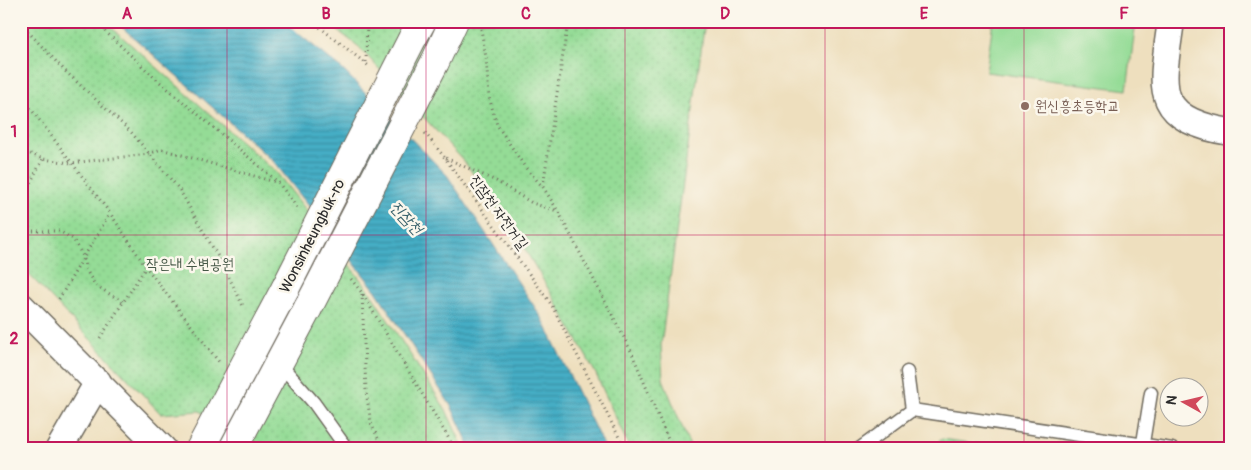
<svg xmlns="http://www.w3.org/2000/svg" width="1251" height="470" font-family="Pangolin,'Poor Story',sans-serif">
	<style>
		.green { fill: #94dc96; stroke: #608460 }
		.park { fill: url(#park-dots); stroke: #608460 }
		.water { fill: url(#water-rules); stroke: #386c78 }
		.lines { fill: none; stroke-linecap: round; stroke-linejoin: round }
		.lane-casing { stroke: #6f6a5e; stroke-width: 15 }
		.street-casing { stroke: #6f6a5e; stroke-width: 29 }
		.secondary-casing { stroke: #6f6a5e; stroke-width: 30 }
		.path { stroke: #6f6a5e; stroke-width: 3; stroke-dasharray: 1 4; stroke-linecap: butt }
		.lane { stroke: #fff; stroke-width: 12 }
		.street { stroke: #fff; stroke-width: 26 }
		.secondary { stroke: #fff; stroke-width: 28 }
		.secondary-bridge-casing { stroke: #6f6a5e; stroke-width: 30; stroke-linecap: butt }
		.secondary-bridge { stroke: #fff; stroke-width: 28 }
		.grid { fill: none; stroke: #c2185b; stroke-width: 1; stroke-opacity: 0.55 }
		.education-dot { fill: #8d6e63; stroke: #fbf7ec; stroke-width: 2 }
		.labels { text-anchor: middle; stroke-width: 5; stroke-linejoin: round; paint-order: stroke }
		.education-label { font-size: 15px; fill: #785e54; stroke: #fbf7ec; text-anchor: start }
		.street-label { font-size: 15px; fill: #2b2b2b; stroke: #fbf7ec }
		.park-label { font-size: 15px; fill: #455746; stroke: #fbf7ec }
		.water-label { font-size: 16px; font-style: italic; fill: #355f69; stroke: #fbf7ec }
		.neatline { fill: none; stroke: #c2185b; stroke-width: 2 }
		.grid-label { font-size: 16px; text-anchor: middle; font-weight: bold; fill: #c2185b }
	</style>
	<defs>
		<pattern id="park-dots" width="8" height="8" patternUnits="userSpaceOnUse" patternTransform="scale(1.25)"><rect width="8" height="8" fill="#94dc96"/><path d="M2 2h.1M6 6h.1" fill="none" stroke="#80bd81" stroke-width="1.8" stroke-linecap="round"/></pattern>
		<pattern id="water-rules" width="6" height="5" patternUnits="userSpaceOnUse" patternTransform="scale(1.25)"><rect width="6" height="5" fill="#45adc5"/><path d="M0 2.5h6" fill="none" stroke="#3a8da0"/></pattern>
	</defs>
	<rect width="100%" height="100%" fill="#fbf7ec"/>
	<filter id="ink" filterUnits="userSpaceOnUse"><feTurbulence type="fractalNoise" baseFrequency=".02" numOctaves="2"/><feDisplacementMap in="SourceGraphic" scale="10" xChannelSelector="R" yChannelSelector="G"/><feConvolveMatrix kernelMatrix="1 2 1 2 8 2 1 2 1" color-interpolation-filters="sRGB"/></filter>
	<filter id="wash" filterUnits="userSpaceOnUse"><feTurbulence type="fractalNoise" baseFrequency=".0096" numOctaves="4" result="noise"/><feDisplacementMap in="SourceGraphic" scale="20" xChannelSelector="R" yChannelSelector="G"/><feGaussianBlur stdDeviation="1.12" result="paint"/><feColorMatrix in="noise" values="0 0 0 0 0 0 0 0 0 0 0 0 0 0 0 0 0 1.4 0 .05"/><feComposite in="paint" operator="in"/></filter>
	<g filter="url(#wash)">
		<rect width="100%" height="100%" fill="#eedfbe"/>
		<!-- green -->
		<path class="green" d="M 993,21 L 1136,21 L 1127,90 L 986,72 Z"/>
		<!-- park -->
		<path class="park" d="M 21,21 L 104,21 L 277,173 L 368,289 L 446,410 L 464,449 L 246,449 L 200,411 L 161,414 L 21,266 Z
			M 325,21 L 705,21 L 661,345 L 663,379 L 691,449 L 630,449 L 595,372 L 552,295 L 516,234 L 464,161 L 358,46 Z
			M 942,439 L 984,445 L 987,449 L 929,449 Z"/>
		<!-- water -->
		<path class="water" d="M 115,21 L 283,21 L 341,68 L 447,175 L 542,318 L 605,449 L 471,449 L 451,406 L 376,291 L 274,162 Z"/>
	</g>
	<g filter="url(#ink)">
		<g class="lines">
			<defs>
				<path id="lane" d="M 279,363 L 314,403 L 347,449
					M 907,372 L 912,410
					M 859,449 L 912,410 L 1172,449
					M 1142,449 L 1151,393"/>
				<path id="street" d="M 1171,21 C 1162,87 1150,119 1230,132
					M 21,306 L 163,449
					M 59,449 L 98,382"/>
				<path id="secondary" d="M 412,39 L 422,21
					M 435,62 L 454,21
					M 200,449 L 286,287
					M 233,449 L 308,308"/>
			</defs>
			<!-- lane casing -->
			<use href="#lane" class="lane-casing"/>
			<!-- street casing -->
			<use href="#street" class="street-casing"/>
			<!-- secondary casing -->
			<use href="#secondary" class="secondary-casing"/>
			<!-- path -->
			<path class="path" d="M 94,21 L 155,78 L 278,182 L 299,210
				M 312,21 L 370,67
				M 616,21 L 618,21
				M 21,24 L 65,71 L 131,132 L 179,189 L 224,267 L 244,308
				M 480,24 L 486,57 L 489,97 L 497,125 L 525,167 L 543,187 L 558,211 L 631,351 L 672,449
				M 366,62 L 367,21
				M 21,96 L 110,213 L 146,267 L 219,362
				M 425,133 L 445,158 L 551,304 L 625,449
				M 21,150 L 43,159 L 71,163 L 149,154 L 161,149 L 275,182
				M 446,158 L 496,181 L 532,203 L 557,211
				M 543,186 L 568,21
				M 21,200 L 43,159
				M 21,222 L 33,231 L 59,231 L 73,239 L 84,258 L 85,268 L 95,285 L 123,302
				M 351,279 L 362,293 L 455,449
				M 362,294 L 366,391 L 371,423 L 383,449
				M 59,299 L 110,213
				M 100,338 L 146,267"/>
			<!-- lane -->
			<use href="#lane" class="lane"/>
			<!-- street -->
			<use href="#street" class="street"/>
			<!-- secondary -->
			<use href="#secondary" class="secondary"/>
			<defs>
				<path id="secondary-bridge" d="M 286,287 L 412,39
					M 308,308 L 435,62"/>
			</defs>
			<!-- secondary-bridge casing -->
			<use href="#secondary-bridge" class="secondary-bridge-casing"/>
			<!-- secondary-bridge -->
			<use href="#secondary-bridge" class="secondary-bridge"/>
		</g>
	</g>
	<!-- grid -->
	<path class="grid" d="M 227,21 L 227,449M 426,21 L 426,449M 625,21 L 625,449M 825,21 L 825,449M 1024,21 L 1024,449M 21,235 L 1230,235"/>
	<!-- markers -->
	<circle class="education-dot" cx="1025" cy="106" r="5"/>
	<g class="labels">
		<!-- education labels -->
		<g class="education-label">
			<text x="1035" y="111">원신흥초등학교</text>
		</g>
		<!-- street labels -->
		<g class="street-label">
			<text transform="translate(499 212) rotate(54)" y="5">진잠천 자전거길</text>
			<text transform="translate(312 236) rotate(-63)" y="5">Wonsinheungbuk-ro</text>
		</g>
		<!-- park labels -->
		<g class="park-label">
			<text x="190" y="269">작은내 수변공원</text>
		</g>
		<!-- water labels -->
		<g class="water-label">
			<text transform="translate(407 217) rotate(47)" y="6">진잠천</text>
		</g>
	</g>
	<!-- margin -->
	<rect width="1251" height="470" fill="none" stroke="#fbf7ec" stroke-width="55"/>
	<!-- north arrow -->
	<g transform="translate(1184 402) rotate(278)"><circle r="24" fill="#fbf7ec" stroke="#a8a59f"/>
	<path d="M0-4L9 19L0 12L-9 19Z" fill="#d1495b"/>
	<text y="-8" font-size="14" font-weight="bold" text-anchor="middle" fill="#2b2b2b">N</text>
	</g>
	<rect x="28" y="28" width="1196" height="414" class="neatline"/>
	<g class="grid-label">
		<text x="127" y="19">A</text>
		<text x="326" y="19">B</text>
		<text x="526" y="19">C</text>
		<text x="725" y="19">D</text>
		<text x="924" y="19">E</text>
		<text x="1124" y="19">F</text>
		<text x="14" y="137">1</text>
		<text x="14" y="344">2</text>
	</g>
</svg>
